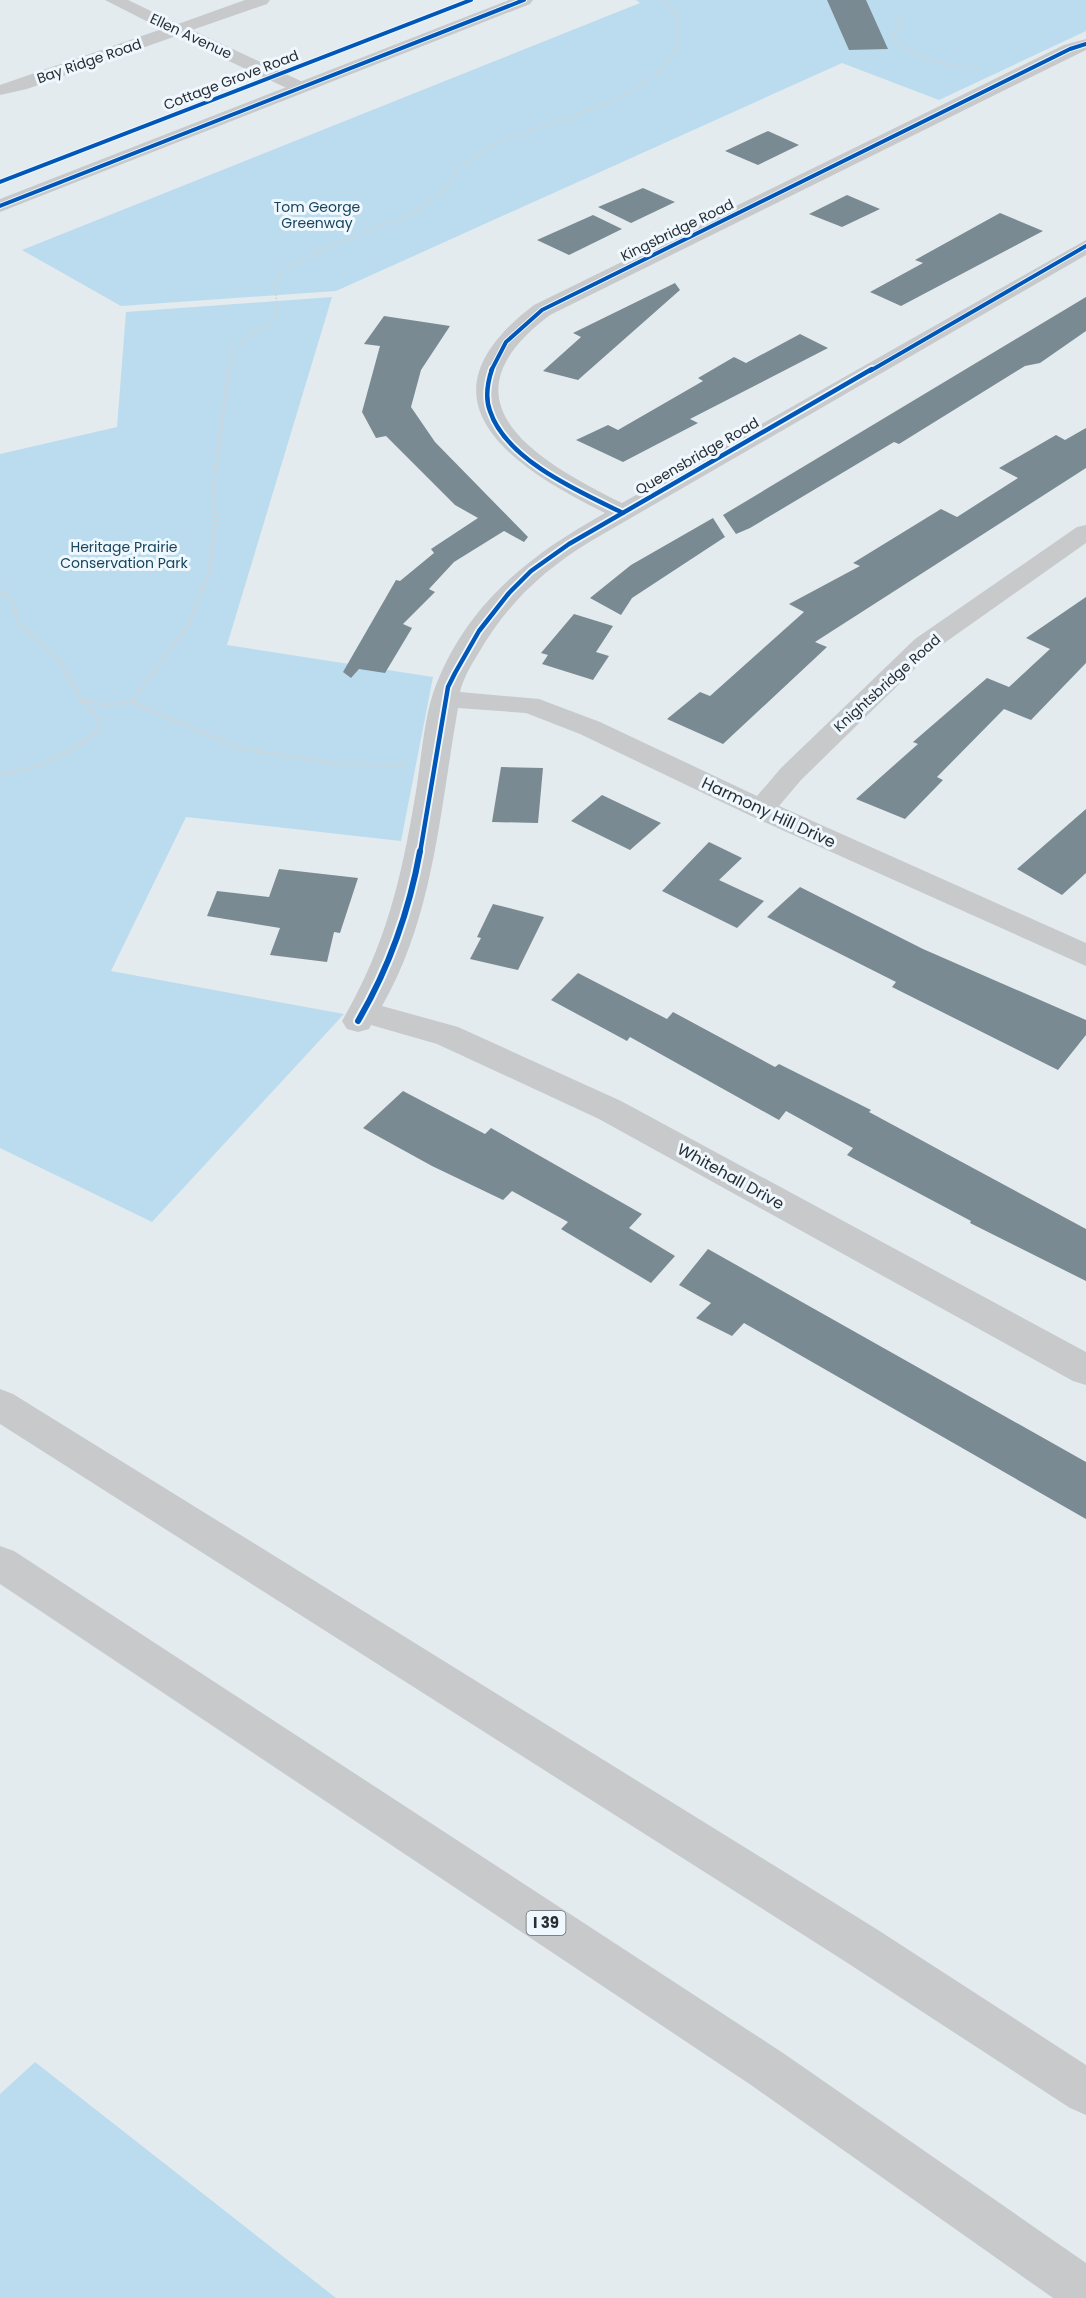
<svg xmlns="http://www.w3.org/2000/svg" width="1086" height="2298" font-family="Poppins,sans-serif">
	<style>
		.green { fill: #bbdcee }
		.building { fill: #7a8a92 }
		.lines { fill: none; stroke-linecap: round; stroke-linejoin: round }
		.path-far1 { stroke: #d2d5d6; stroke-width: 2; stroke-dasharray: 1.5 1.5; stroke-linecap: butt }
		.path { stroke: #d2d5d6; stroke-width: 3; stroke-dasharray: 2 2; stroke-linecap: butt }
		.minor { fill: #c7c9cb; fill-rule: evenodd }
		.major { fill: #c7c9cb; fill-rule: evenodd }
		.highway { fill: #c7c9cb; fill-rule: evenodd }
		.cycleway-far2-casing { stroke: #eff8fe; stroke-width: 6 }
		.cycleway-far1-casing { stroke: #eff8fe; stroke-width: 8 }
		.cycleway-casing { stroke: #eff8fe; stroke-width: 10 }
		.cycleway-far2 { stroke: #0057b8; stroke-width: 4 }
		.cycleway-far1 { stroke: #0057b8; stroke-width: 4.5 }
		.cycleway { stroke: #0057b8; stroke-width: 6 }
		.labels { text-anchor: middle; stroke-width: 6; stroke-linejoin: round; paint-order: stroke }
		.far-street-label { font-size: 14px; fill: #292e32; stroke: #eff8fe }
		.far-park-label { font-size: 14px; fill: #17455c; stroke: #eff8fe }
		.shield { fill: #eff8fe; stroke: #646b6f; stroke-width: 1.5 }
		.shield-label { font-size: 15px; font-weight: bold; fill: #292e32 }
		.street-label { font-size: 16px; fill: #292e32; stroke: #eff8fe }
	</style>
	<rect width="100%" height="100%" fill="#e3ebef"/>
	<!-- green -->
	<path class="green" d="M 636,0 L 1086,0 L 1086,31 L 939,100 L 842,63 L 336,291 L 121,306 L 22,250 L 640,3 Z
		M 332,297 L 227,645 L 433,677 L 401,841 L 186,817 L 111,971 L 344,1014 L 152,1222 L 0,1148 L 0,454 L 117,427 L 126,312 Z
		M 35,2062 L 336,2298 L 0,2298 L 0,2094 Z"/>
	<!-- building -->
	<path class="building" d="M 827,0 L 866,0 L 888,49 L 849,50 Z
		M 768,131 L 799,145 L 758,165 L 725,151 Z
		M 643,188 L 675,202 L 631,223 L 598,207 Z
		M 847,195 L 880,209 L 842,227 L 809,214 Z
		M 1000,213 L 1043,231 L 901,306 L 870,292 L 923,263 L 915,260 Z
		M 593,215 L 622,229 L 569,255 L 537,240 Z
		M 675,283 L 680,290 L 578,380 L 543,371 L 581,337 L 573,333 Z
		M 1086,297 L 1086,331 L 1040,363 L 1025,366 L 899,444 L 894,442 L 750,528 L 736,534 L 723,515 Z
		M 384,316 L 450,326 L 421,370 L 411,407 L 435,442 L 528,537 L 524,542 L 504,531 L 454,562 L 429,589 L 435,592 L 403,624 L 412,628 L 385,673 L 359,669 L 351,678 L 343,672 L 396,580 L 400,581 L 434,553 L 431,549 L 478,518 L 455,505 L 386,436 L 376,438 L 362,412 L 380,346 L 364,344 Z
		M 800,334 L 828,348 L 690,419 L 698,423 L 623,462 L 576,440 L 608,425 L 618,430 L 703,381 L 698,378 L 734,357 L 746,363 Z
		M 1086,428 L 1086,468 L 815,642 L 827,647 L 723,744 L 667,719 L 700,692 L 710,696 L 804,612 L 789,604 L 860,566 L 853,563 L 941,509 L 957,517 L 1018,478 L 999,468 L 1056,435 L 1065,440 Z
		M 713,518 L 725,537 L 632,598 L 621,615 L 590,598 L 631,565 Z
		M 1086,597 L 1086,663 L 1031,720 L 1004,709 L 937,777 L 943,780 L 905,819 L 856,799 L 918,744 L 913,742 L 987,678 L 1009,687 L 1050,649 L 1026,638 Z
		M 574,614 L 613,626 L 596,652 L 609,656 L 593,680 L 542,664 L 548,655 L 541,653 Z
		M 501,767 L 543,768 L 538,823 L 492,822 Z
		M 602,795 L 661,823 L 630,850 L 571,821 Z
		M 1086,809 L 1086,873 L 1062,895 L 1017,869 Z
		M 709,842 L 742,858 L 719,880 L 764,901 L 737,928 L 662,891 Z
		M 279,869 L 358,878 L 340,933 L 334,932 L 327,962 L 270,955 L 280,928 L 207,916 L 217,891 L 269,897 Z
		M 800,887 L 923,949 L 1086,1020 L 1086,1035 L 1058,1070 L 892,987 L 896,982 L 767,917 Z
		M 493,904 L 544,917 L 518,970 L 470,959 L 481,938 L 477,937 Z
		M 578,973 L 667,1019 L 673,1012 L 775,1067 L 779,1064 L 871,1110 L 869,1112 L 1086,1229 L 1086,1281 L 970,1223 L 971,1221 L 847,1155 L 853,1148 L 786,1111 L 779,1120 L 630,1037 L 627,1041 L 551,1000 Z
		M 403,1091 L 485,1134 L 491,1128 L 642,1214 L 629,1228 L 675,1256 L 651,1283 L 561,1229 L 568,1222 L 512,1191 L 503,1200 L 432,1166 L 363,1128 Z
		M 708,1249 L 1086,1462 L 1086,1519 L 744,1323 L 732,1336 L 696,1318 L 711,1303 L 679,1285 Z"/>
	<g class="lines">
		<!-- path-far1 -->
		<path class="path-far1" d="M 895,18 L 901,24 L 891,39 C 916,59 946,64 977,69
			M 229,371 L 232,347 L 274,321 L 277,308 L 275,278 C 290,267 305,257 322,249 C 362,231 443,213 457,168 C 470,160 483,151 496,144 C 543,121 697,93 677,19 C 675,13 668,5 664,0"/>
		<!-- path -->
		<path class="path" d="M 0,591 L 14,602 L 17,623 L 58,658 L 82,701 L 98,719 L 100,730 C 68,754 40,769 0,774
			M 82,701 L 108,705 L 131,702 L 242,749 L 336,764 L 404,765
			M 131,702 L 189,623 L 209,573 L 216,520 L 213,487 L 229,369"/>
		<!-- minor -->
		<path class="minor" d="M 105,0 L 128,0 L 178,24 L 245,0 L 270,0 L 267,4 L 192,30 L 307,84 L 310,88 L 301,93 L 295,92 L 176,36 L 27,89 L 0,95 L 0,85 L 162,29 Z
			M 1086,39 L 1086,50 L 550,315 C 434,402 538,461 622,503 L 1086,240 L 1086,255 L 591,541 C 543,570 506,605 478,654 C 471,665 463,679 460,692 L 539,699 L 600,722 L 757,796 L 781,768 L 915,639 L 1077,527 L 1086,525 L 1086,543 L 933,651 L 801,780 L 779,806 L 1086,943 L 1086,966 L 751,816 L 580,734 L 526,713 L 458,708 C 440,809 434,916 382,1006 L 458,1027 L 621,1101 L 1086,1352 L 1086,1385 L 1073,1381 L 599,1119 L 437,1044 L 371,1025 L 369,1029 L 358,1032 L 347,1029 L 342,1021 C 385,947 401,881 415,797 C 421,764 424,714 436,685 C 469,602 530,555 605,513 C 510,466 410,399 534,305 L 1064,45 Z"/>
		<!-- major -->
		<path class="major" d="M 509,0 L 533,0 L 530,4 L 0,212 L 0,199 Z"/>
		<!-- highway -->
		<path class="highway" d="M 0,1389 L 13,1394 L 878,1930 L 1086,2065 L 1086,2115 L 1070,2108 L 846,1962 L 0,1424 Z
			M 0,1546 L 14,1551 L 783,2053 L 1086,2263 L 1086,2298 L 1053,2298 L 751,2085 L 0,1584 Z"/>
		<defs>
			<path id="cycleway-far2" d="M 0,182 L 471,0
				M 0,206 L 524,0
				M 491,371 L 506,342 L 542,310 L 1070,49 L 1086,44
				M 870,371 L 1086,246"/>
			<path id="cycleway-far1" d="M 492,369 C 488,381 485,398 490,411 C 506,460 580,492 623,513
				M 420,853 L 448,687 L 455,673 L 479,631 L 509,593 L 531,571 L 569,544 L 872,369"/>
			<path id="cycleway" d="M 358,1021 C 389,968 409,912 420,851"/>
		</defs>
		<!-- cycleway-far2 casing -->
		<use href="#cycleway-far2" class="cycleway-far2-casing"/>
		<!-- cycleway-far1 casing -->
		<use href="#cycleway-far1" class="cycleway-far1-casing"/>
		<!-- cycleway casing -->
		<use href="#cycleway" class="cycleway-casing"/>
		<!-- cycleway-far2 -->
		<use href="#cycleway-far2" class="cycleway-far2"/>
		<!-- cycleway-far1 -->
		<use href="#cycleway-far1" class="cycleway-far1"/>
		<!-- cycleway -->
		<use href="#cycleway" class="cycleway"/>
	</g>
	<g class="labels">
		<!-- far-street labels -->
		<g class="far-street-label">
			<text transform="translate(191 36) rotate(25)" y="5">Ellen Avenue</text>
			<text transform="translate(89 61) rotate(-19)" y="5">Bay Ridge Road</text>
			<text transform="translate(231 80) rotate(-21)" y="5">Cottage Grove Road</text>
			<text transform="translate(677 230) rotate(-26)" y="5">Kingsbridge Road</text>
			<text transform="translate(697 456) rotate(-30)" y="5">Queensbridge Road</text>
			<text transform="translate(887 683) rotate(-42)" y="5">Knightsbridge Road</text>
		</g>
		<!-- far-park labels -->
		<g class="far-park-label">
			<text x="317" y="212">Tom George<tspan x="317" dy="16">Greenway</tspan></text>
			<text x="124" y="552">Heritage Prairie<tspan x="124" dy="16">Conservation Park</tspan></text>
		</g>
		<!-- shield labels -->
		<rect class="shield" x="526.5" y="1911" width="39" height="24" rx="4.5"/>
		<g class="shield-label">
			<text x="546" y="1928">I 39</text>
		</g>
		<!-- street labels -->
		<g class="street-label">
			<text transform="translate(769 812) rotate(25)" y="6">Harmony Hill Drive</text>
			<text transform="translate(731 1176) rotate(29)" y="6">Whitehall Drive</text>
		</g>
	</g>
</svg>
